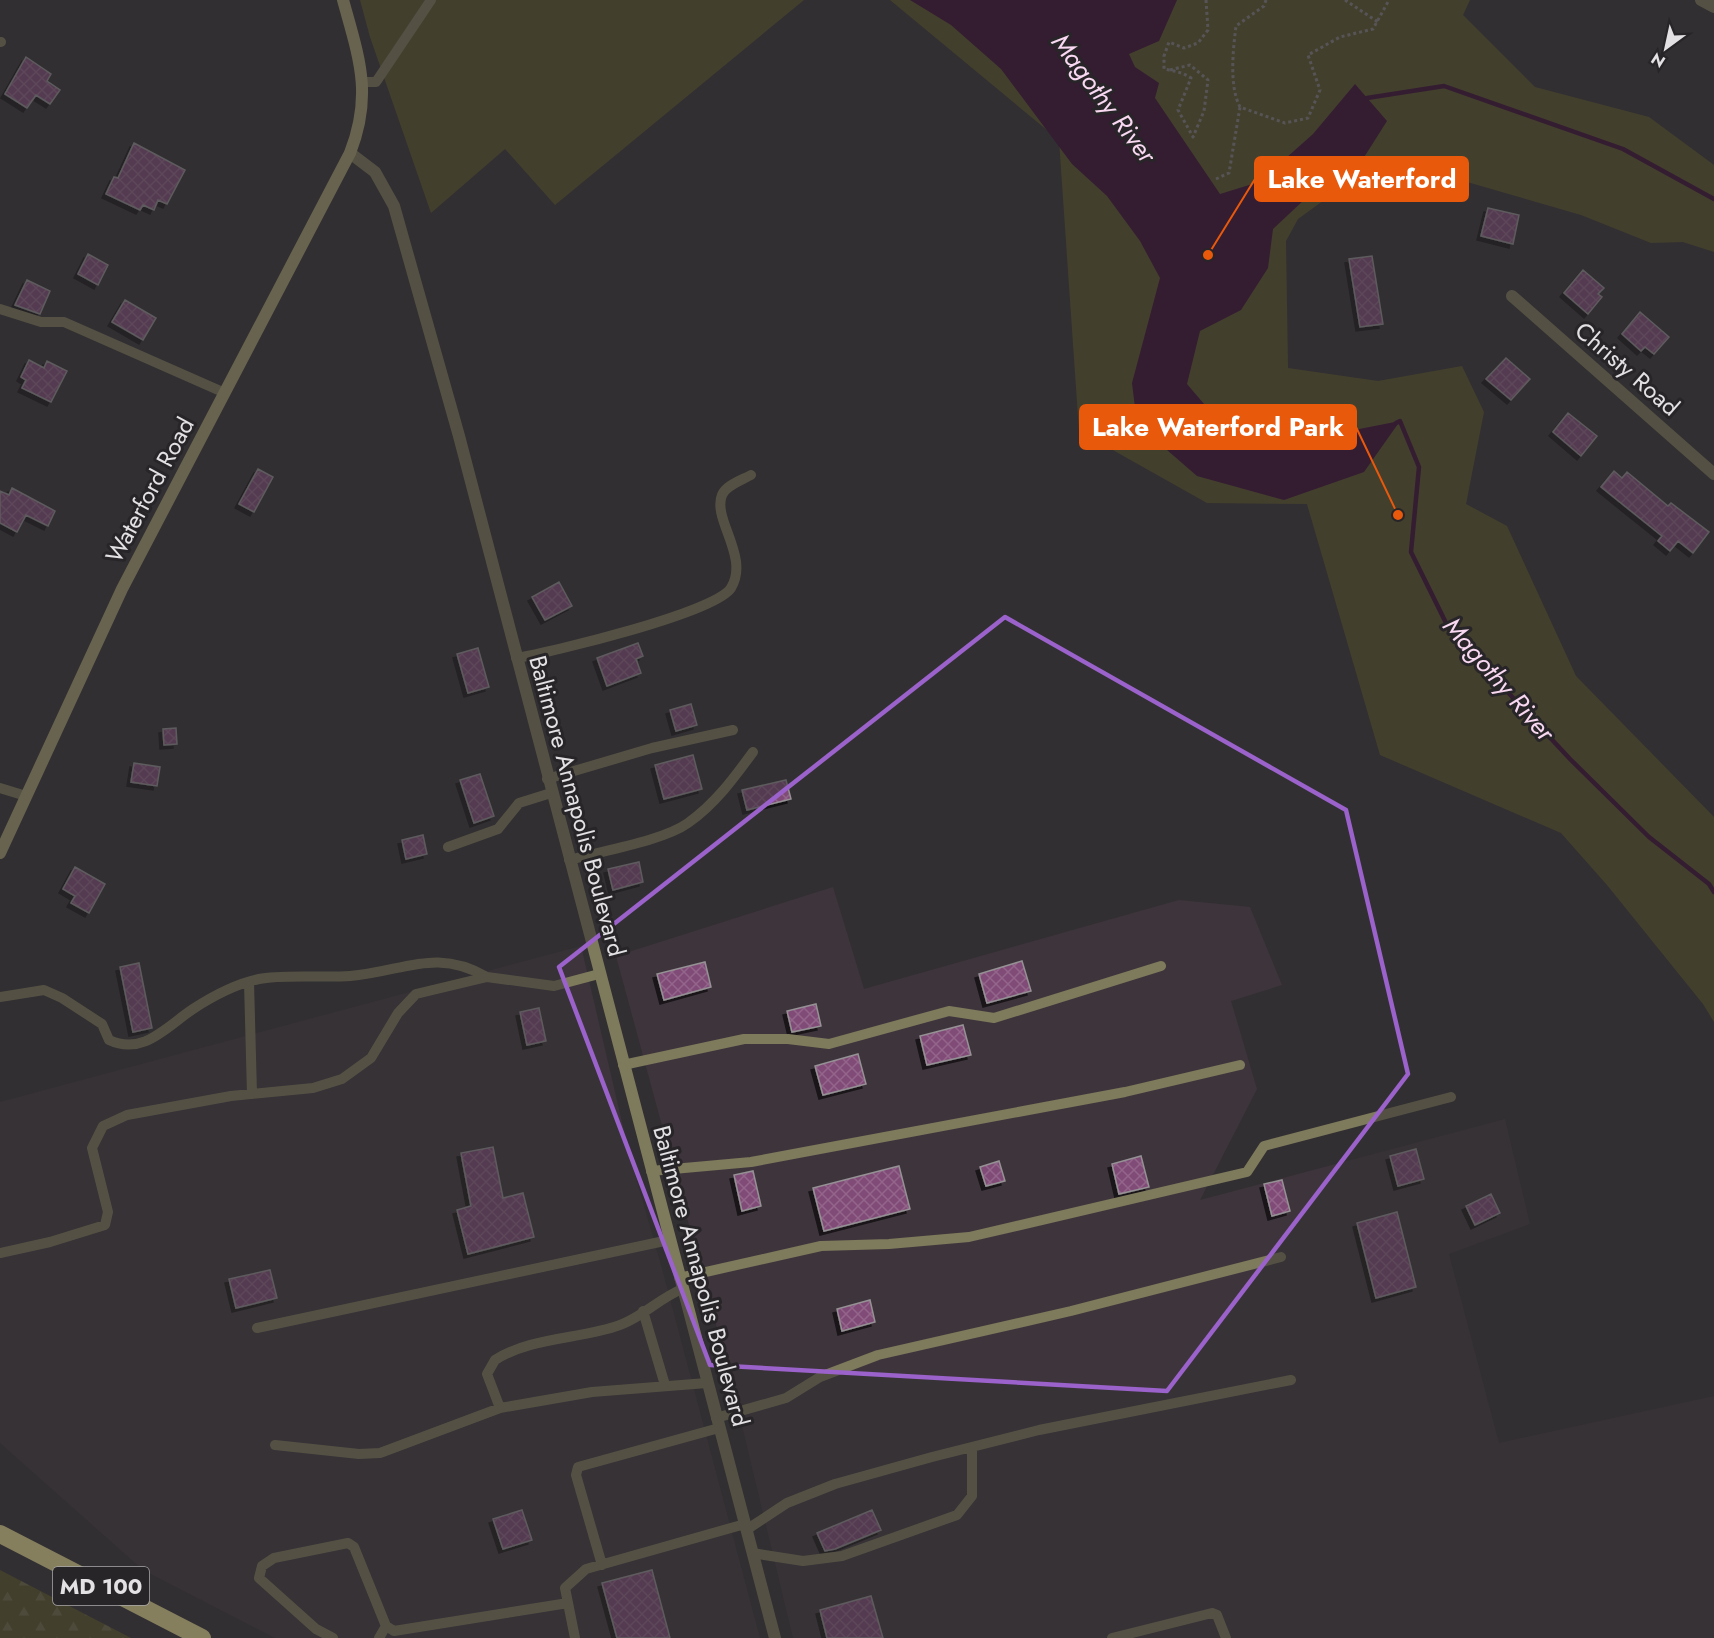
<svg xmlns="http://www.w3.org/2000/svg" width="1714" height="1638" font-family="Jost,sans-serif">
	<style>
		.built { fill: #3e353c }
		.green { fill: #595329 }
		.forest { fill: url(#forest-firs) }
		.water { fill: #380632 }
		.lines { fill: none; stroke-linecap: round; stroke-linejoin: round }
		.stream { stroke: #380632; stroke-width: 4.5 }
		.building { fill: url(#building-cross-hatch); stroke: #959194; stroke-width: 1.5; filter: url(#shadow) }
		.path { stroke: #848184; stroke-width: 3; stroke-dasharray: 3 3; stroke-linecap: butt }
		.service { stroke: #7e7a5c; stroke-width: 10 }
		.minor { stroke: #7e7a5c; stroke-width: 12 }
		.tertiary { stroke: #7e7a5c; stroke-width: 12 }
		.secondary { stroke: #aaa374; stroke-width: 12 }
		.motorway { stroke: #ebe095; stroke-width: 18 }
		.marked { fill: none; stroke: #9a62ca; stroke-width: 4.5; stroke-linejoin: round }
		.labels { text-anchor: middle; stroke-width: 6; stroke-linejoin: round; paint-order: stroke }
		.shield { fill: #282528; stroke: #aba9ab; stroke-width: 1.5 }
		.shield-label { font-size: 22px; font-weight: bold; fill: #e3e1e3 }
		.street-label { font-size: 24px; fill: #e3e1e3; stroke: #282528 }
		.water-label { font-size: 26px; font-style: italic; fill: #f9d8f2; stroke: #282528 }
		.leader { fill: none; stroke: #e8590c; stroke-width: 2 }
		.callout-dot { fill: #e8590c; stroke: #282528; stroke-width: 2 }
		.callout { fill: #e8590c; stroke: #e8590c; stroke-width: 2 }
		.callout-label { font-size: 26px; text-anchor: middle; font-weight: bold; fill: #fff }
	</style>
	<defs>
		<pattern id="forest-firs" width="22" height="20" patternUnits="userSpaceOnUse" patternTransform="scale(1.5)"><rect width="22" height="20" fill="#595329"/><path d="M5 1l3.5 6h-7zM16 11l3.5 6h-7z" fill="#716b48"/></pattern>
		<pattern id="building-cross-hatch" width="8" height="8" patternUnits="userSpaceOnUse" patternTransform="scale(1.5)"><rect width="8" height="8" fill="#814b78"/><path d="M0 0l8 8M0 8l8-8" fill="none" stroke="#93658b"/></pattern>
		<filter id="shadow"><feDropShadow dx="-4" dy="4" stdDeviation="0" flood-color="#0009"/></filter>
	</defs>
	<rect width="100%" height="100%" fill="#322f32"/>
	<!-- built -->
	<path class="built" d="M 833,887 L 864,989 L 1179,900 L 1250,907 L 1282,985 L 1231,1001 L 1257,1089 L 1200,1200 L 1505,1119 L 1530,1224 L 1449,1254 L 1499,1443 L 1714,1396 L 1714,1638 L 793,1638 L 731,1380 L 616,956 Z
		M 581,946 L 631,1161 L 661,1265 L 760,1638 L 275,1638 L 143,1570 L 0,1443 L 0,1102 Z"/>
	<!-- green -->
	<path class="green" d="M 360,0 L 804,0 L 555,205 L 505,149 L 431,213 L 370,37 Z
		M 890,0 L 1470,0 L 1463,15 L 1535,87 L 1649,117 L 1714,165 L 1714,252 L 1683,242 L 1651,243 L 1581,215 L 1391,160 L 1331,195 L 1298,219 L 1286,241 L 1288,368 L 1378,381 L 1462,366 L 1484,412 L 1466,504 L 1507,526 L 1576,676 L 1714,817 L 1714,1022 L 1703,1004 L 1607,885 L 1561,833 L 1380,755 L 1307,504 L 1207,503 L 1079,431 L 1059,140 Z"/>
	<!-- forest -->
	<path class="forest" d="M 0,1570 L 131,1638 L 0,1638 Z"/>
	<!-- water -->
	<path class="water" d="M 910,0 L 1177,0 L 1159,41 L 1129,54 L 1135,67 L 1159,83 L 1155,98 L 1220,194 L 1259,182 L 1313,134 L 1355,84 L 1387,121 L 1356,170 L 1305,199 L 1273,229 L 1268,268 L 1241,310 L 1200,331 L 1187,384 L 1222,425 L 1283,444 L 1400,421 L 1364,472 L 1284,500 L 1197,476 L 1137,424 L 1132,383 L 1160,278 L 1140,241 L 1107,196 L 1072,164 L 1001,69 L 951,25 Z"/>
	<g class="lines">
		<!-- stream -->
		<path class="stream" d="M 1367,98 L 1444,86 L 1623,149 L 1714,199
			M 1396,423 L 1400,421 L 1419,467 L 1411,552 L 1449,629 L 1570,759 L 1649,837 L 1709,884 L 1714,892"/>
	</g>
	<!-- building -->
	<path class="building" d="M 26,57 L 51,74 L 47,81 L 60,90 L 50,104 L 36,95 L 27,108 L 5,94 Z
		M 134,143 L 185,170 L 167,204 L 158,200 L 154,210 L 143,205 L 140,210 L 106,194 L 114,177 L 118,178 Z
		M 1488,208 L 1519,215 L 1513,244 L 1481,236 Z
		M 88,254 L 108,265 L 98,285 L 78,274 Z
		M 1372,256 L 1383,324 L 1360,327 L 1349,259 Z
		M 1583,270 L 1604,288 L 1598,294 L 1602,297 L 1588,314 L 1564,293 Z
		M 27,280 L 50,291 L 40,314 L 15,305 Z
		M 125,300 L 156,318 L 143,340 L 112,322 Z
		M 1640,312 L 1669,337 L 1654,354 L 1645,347 L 1641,351 L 1622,334 Z
		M 1506,358 L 1530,379 L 1511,400 L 1486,379 Z
		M 29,360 L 44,368 L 47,361 L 67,371 L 51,402 L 22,388 L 26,380 L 21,377 Z
		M 1568,413 L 1597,436 L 1581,456 L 1553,432 Z
		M 258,469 L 273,477 L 254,512 L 239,504 Z
		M 1614,471 L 1622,478 L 1627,472 L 1668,506 L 1671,503 L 1709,532 L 1693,553 L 1678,541 L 1670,551 L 1658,541 L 1662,536 L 1601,487 Z
		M 12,488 L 55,511 L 48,526 L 26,515 L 17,532 L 0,523 L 0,491 L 9,495 Z
		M 559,582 L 572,606 L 545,620 L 532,597 Z
		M 638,643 L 643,656 L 636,659 L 641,673 L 607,686 L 597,658 Z
		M 478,648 L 489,687 L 468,693 L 457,654 Z
		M 691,704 L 697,725 L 676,731 L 670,710 Z
		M 176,728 L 177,744 L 164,745 L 163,729 Z
		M 693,755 L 702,789 L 664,799 L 655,765 Z
		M 134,763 L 160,767 L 157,786 L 131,782 Z
		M 480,774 L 494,816 L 474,823 L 460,780 Z
		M 786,780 L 791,799 L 747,810 L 742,790 Z
		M 423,835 L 427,854 L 406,859 L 402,840 Z
		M 639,862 L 643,882 L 613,890 L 608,869 Z
		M 75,867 L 105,884 L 89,913 L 71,903 L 75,896 L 63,889 Z
		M 1022,961 L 1031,991 L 987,1003 L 979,974 Z
		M 705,962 L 711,987 L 664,1000 L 657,974 Z
		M 139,963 L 152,1028 L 133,1032 L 120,967 Z
		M 816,1004 L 821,1026 L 792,1032 L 787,1011 Z
		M 539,1008 L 546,1041 L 527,1045 L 520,1012 Z
		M 963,1025 L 971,1055 L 927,1065 L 920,1036 Z
		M 858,1054 L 866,1084 L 823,1095 L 815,1066 Z
		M 493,1147 L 503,1198 L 523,1193 L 534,1237 L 468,1254 L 457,1210 L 471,1206 L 461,1153 Z
		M 1416,1149 L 1424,1179 L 1398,1186 L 1390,1156 Z
		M 1141,1156 L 1149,1187 L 1119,1194 L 1112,1164 Z
		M 999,1161 L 1005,1181 L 986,1186 L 980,1167 Z
		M 899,1166 L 910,1209 L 824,1231 L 813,1188 Z
		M 753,1171 L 761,1206 L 742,1211 L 734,1175 Z
		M 1282,1180 L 1290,1211 L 1272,1216 L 1264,1184 Z
		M 1491,1194 L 1500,1213 L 1475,1225 L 1466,1206 Z
		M 1397,1212 L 1416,1287 L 1376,1298 L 1357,1223 Z
		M 270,1270 L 277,1298 L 236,1308 L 229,1279 Z
		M 870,1300 L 875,1322 L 842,1331 L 837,1309 Z
		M 522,1510 L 532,1540 L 503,1549 L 493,1519 Z
		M 872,1510 L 881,1530 L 835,1549 L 825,1551 L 817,1533 Z
		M 652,1570 L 670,1638 L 617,1638 L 602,1583 Z
		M 871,1596 L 883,1638 L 827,1638 L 820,1610 Z"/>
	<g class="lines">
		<!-- path -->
		<path class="path" d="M 1266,0 L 1264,6 L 1236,26 C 1233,50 1229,86 1240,107 L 1285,123 L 1308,118 L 1320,90 L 1308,55 L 1340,37 L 1373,29 L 1389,0
			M 1345,0 L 1378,22
			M 1170,70 L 1190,65 L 1208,80 L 1204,111 L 1193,137 L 1178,110 L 1191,78 C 1182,72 1174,71 1164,69 L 1164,56 L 1169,42 L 1184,48 L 1198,43 L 1208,30 L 1206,0
			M 1216,179 L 1229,173 L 1240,107"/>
		<!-- service -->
		<path class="service" d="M 0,42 L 1,42
			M 363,82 L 376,82 L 431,0
			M 0,309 L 41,322 L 64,322 L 225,393
			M 516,658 C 552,652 715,613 731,588 C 750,557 712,519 722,495 C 726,485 742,480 751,475
			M 547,779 L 652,748 L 733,730
			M 0,788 L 26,796
			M 448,847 L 498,829 L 519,803 L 551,793
			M 569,860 C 601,851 663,841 688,823 C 715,804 734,778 753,752
			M 249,982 L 252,1094
			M 0,997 L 44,990 L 62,998 L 102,1024 L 109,1040 C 143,1056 166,1027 193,1009 C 213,996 235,984 259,979 C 282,974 323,978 350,976 C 403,972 435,947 487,977
			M 623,1065 L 744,1039 L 788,1039 L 829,1044 L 949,1011 L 994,1018 L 1161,966
			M 651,1171 L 751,1162 L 1125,1092 L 1240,1065
			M 0,1253 L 50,1242 L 105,1225 L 108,1212 L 92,1148 L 103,1126 L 127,1115 L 231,1096 L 313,1088 L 342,1079 L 371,1058 L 398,1013 L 416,994 L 487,977 L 554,986 L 599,974
			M 679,1278 L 821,1246 L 889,1244 L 969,1237 L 1247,1172 L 1264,1146 L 1451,1097
			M 643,1311 L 665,1385
			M 257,1328 L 669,1240
			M 500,1408 L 487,1374 L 495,1360 C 529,1338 576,1339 614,1327 C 639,1320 658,1299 682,1289
			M 716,1418 L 786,1398 L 820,1377 L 878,1355 L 1071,1311 L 1281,1257
			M 275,1445 L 359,1454 L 380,1453 L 500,1408 L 592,1392 L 707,1383
			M 746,1530 L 787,1503 L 835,1484 L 932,1457 L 1039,1430 L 1291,1380
			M 752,1553 L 803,1561 L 842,1556 L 957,1515 L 972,1496 L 972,1447
			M 602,1565 L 576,1475 L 578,1467 L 719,1428
			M 333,1638 L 316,1629 L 259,1578 L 262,1566 L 274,1558 L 348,1543 L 354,1547 L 386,1626 L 394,1631 L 568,1603
			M 379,1638 L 386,1626
			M 575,1638 L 565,1588 L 586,1569 L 745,1524
			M 1112,1638 L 1212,1613 L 1217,1615 L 1226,1638"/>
		<!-- minor -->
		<path class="minor" d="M 1701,0 L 1714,7
			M 1512,296 L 1714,474"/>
		<!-- tertiary -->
		<path class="tertiary" d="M 350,153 L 375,172 L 394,206 L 459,436 L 775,1638"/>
		<!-- secondary -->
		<path class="secondary" d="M 0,853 L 122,589 L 350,153 C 373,94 359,58 343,0"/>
		<!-- motorway -->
		<path class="motorway" d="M 0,1534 L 202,1638"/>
	</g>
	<!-- marked area -->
	<path d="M0 0H1714V1638H0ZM 1005,617 L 1346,810 L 1408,1074 L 1167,1391 L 710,1365 L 559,967 Z" fill="#322f32" fill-opacity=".55" fill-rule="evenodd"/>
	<path class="marked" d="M 1005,617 L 1346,810 L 1408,1074 L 1167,1391 L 710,1365 L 559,967 Z"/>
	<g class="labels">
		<!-- shield labels -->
		<rect class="shield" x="53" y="1567" width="96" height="38" rx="4.5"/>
		<g class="shield-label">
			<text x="101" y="1594">MD 100</text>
		</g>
		<!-- street labels -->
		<g class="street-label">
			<text transform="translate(1627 369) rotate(41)" y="8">Christy Road</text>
			<text transform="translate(150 490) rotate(-62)" y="8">Waterford Road</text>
			<text transform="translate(577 806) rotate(75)" y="8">Baltimore Annapolis Boulevard</text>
			<text transform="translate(701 1276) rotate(75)" y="8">Baltimore Annapolis Boulevard</text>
		</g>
		<!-- water labels -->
		<g class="water-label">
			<text transform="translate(1104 98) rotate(53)" y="9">Magothy River</text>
			<text transform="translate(1499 679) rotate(49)" y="9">Magothy River</text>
		</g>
	</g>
	<!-- callouts -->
	<path class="leader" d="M1208 255L1255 179M1398 515L1356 427"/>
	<g class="callout-dot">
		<circle cx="1208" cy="255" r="6"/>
		<circle cx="1398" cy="515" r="6"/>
	</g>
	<g class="callout">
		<rect x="1255" y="157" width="213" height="44" rx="6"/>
		<rect x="1080" y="405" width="276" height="44" rx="6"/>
	</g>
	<g class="callout-label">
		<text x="1362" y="188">Lake Waterford</text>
		<text x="1218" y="436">Lake Waterford Park</text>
	</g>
	<!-- north arrow -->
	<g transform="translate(1666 48) rotate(213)" stroke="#282528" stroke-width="4.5" paint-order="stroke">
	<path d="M0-4.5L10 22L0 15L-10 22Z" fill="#e3e1e3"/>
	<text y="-9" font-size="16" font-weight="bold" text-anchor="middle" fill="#e3e1e3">N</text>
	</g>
</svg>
